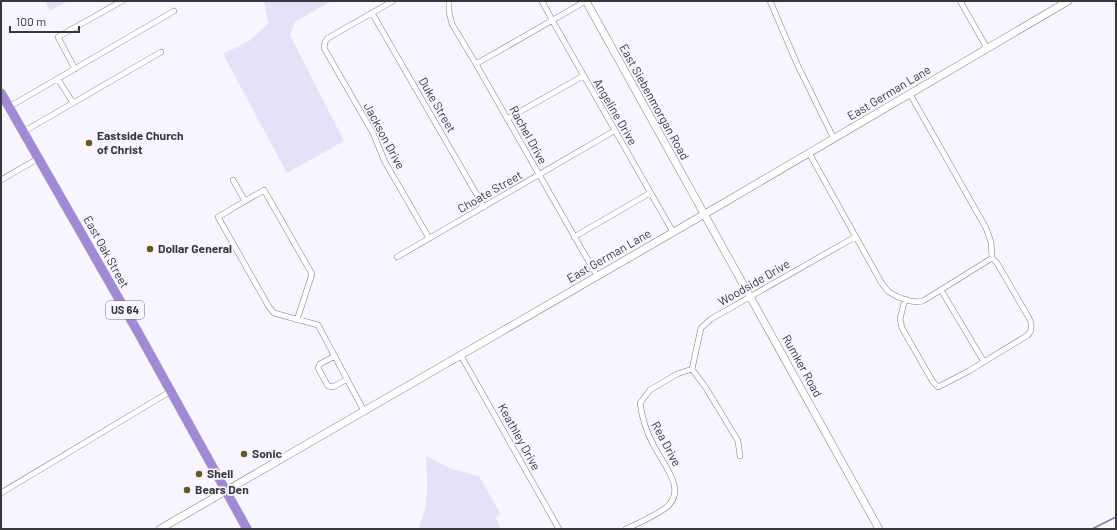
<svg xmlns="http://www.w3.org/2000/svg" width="1117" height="530" font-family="Barlow,sans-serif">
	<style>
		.green { fill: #e6e0f8 }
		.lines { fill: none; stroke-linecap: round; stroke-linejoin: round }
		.stream { stroke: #887bab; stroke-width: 1.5 }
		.street-casing { stroke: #7e7c84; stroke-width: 6 }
		.secondary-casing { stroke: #7e7c84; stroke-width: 8 }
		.highway-casing { stroke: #d3d3d4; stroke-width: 10 }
		.street { stroke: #fff; stroke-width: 5 }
		.secondary { stroke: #fff; stroke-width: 7 }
		.highway { stroke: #a08ad5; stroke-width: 9 }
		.poi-dot { fill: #665825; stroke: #f8f5ff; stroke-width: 1.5 }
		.labels { text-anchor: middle; stroke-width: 3.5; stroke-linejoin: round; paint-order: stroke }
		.shield { fill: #f8f5ff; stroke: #727076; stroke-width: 1 }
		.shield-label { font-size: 11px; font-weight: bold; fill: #38373b }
		.street-label { font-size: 12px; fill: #38373b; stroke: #f8f5ff }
		.poi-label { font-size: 12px; font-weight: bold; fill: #38373b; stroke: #f8f5ff; text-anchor: start }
	</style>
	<rect width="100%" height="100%" fill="#f8f5ff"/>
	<!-- green -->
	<path class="green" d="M 45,1 L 68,1 L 50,11 Z
		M 264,1 L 331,1 L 295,22 L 290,35 L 344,141 L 287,173 L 223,54 L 249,41 L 268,24 Z
		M 426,456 L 452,469 L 479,476 L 500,513 L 496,518 L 501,529 L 418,529 C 430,506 427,481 426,456 Z"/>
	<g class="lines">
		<!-- stream -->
		<path class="stream" d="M 1092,529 L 1116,517"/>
		<defs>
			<path id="street" d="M 393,1 L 328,38 L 325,42 L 324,48 L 373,133 L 385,162 L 429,238
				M 449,1 L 449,12 L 452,24 L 476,64 L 597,276
				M 542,1 L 552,20 L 673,232
				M 770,1 L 798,66 L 834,139
				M 960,1 L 987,48
				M 372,13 L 484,207
				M 476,64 L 586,1
				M 75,69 L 58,37 L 122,1
				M 58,79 L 73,103
				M 910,94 L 986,228 L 991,242 L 992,258
				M 9,107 L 174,11
				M 507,119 L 583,76
				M 23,132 L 161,52
				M 809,153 L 881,282 C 883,285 886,289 889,292 C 898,298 913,304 923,301 L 992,258 L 997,263 L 1029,318 C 1032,324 1033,329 1028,335 L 969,371 L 938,387 L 933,382 L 902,328 L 900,319 L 905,299
				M 1,180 L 39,158
				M 233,180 L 245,201
				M 574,237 L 650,193
				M 397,257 L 614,131
				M 941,290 L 984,362
				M 297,320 L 312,274 L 264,190 L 218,217 L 269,307 L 274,313 L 318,325 L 364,411
				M 460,354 L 559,529
				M 335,356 L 320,364 L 318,368 L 328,386 L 333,387 L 347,379
				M 692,369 L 701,328 L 711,319 L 855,237
				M 692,369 L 706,388 L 738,441 L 740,456
				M 1,493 L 171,391
				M 626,529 C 638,523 653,517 664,509 C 690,492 662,463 653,444 C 646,431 642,418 640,403 L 650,390 L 677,374 L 692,369"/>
			<path id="secondary" d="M 586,1 L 879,529
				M 160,529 L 722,204 L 1068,1"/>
			<path id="highway" d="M 1,93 L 139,334 L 247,529"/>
		</defs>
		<!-- street casing -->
		<use href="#street" class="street-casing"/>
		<!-- secondary casing -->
		<use href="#secondary" class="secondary-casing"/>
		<!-- highway casing -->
		<use href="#highway" class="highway-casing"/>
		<!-- street -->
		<use href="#street" class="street"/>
		<!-- secondary -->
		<use href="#secondary" class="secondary"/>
		<!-- highway -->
		<use href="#highway" class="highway"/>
	</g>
	<!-- markers -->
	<g class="poi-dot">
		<circle cx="89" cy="143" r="4"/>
		<circle cx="150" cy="249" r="4"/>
		<circle cx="244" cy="454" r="4"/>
		<circle cx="199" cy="474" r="4"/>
		<circle cx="187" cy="490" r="4"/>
	</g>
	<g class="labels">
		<!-- shield labels -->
		<rect class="shield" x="106" y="301" width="38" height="18" rx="3"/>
		<g class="shield-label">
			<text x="125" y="314">US 64</text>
		</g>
		<!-- street labels -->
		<g class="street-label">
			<text transform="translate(889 93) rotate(-31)" y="4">East German Lane</text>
			<text transform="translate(654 102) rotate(61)" y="4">East Siebenmorgan Road</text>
			<text transform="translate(437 105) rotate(60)" y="4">Duke Street</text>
			<text transform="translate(615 112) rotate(60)" y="4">Angeline Drive</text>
			<text transform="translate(528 135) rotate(61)" y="4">Rachel Drive</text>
			<text transform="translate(384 136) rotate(62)" y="4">Jackson Drive</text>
			<text transform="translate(490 192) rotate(-30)" y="4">Choate Street</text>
			<text transform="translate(106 252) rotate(61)" y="4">East Oak Street</text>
			<text transform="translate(609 256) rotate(-30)" y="4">East German Lane</text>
			<text transform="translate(754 283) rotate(-30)" y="4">Woodside Drive</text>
			<text transform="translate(802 366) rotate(61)" y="4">Rumker Road</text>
			<text transform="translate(519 437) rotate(61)" y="4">Keathley Drive</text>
			<text transform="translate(666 444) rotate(62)" y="4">Rea Drive</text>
		</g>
		<!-- poi labels -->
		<g class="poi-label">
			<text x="97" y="140">Eastside Church<tspan x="97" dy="14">of Christ</tspan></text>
			<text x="158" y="253">Dollar General</text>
			<text x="252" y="458">Sonic</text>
			<text x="207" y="478">Shell</text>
			<text x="195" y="494">Bears Den</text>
		</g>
	</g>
	<!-- border -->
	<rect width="1117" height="530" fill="none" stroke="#38373b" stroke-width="4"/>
	<!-- scale -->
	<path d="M10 26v6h69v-6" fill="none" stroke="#38373b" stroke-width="2"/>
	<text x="16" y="26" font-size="12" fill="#38373b" stroke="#f8f5ff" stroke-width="3" paint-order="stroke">100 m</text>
</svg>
